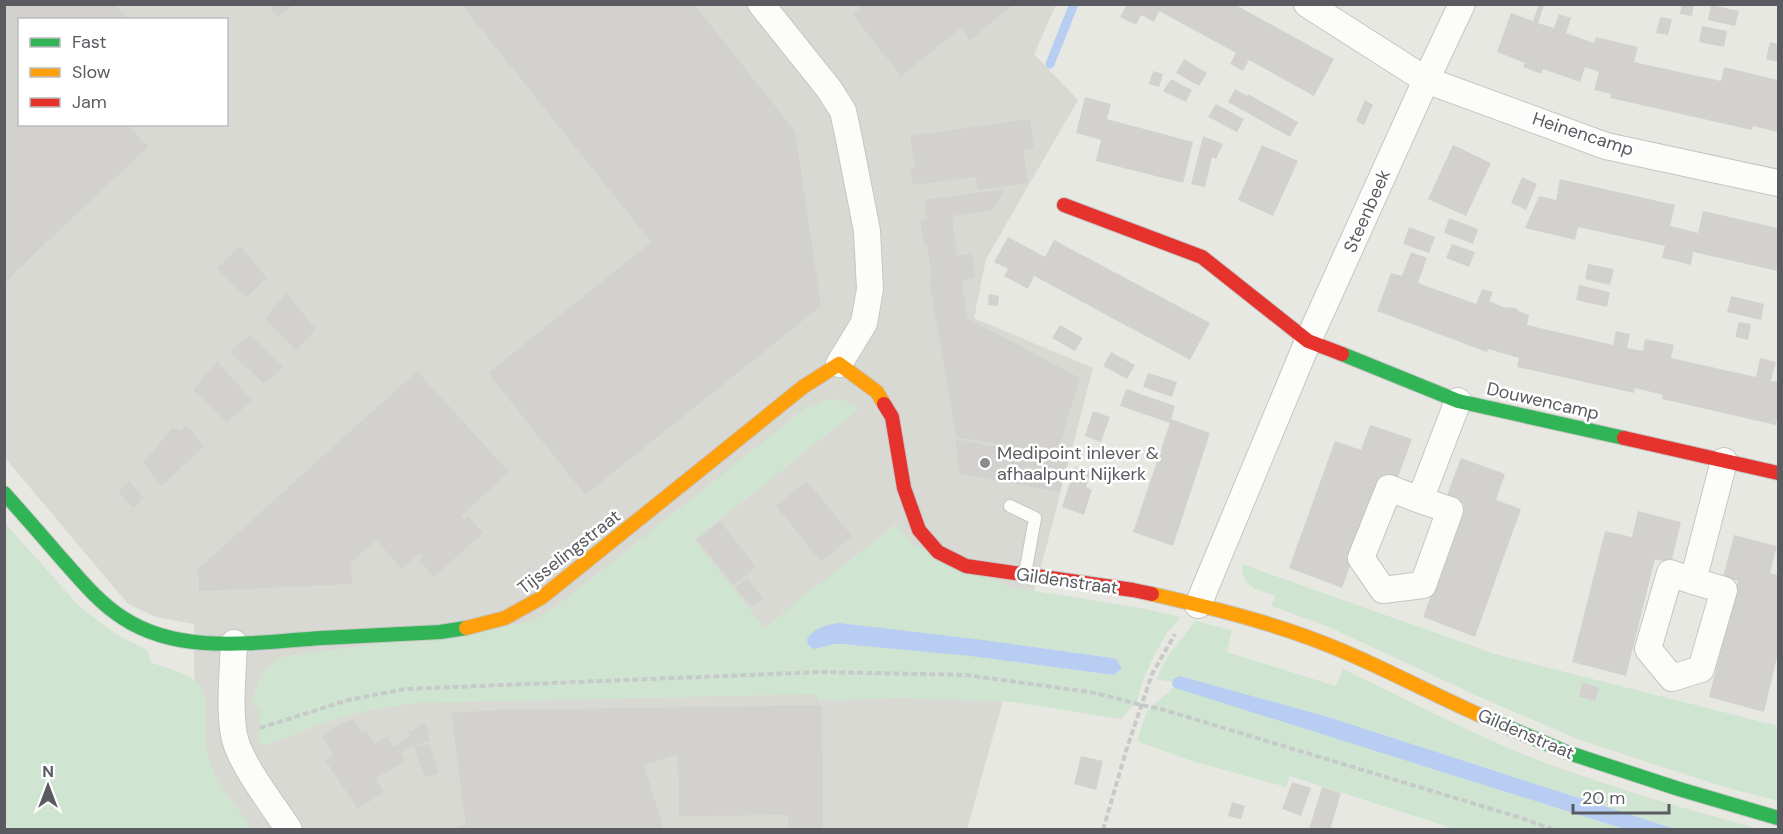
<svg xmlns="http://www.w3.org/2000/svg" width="1783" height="834" font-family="'DM Sans',sans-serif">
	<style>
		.industrial { fill: #d9d9d4; fill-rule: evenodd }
		.green { fill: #d0e4d2; fill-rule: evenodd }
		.water { fill: #b7cef2 }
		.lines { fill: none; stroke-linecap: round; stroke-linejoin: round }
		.stream { stroke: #b7cef2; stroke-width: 9 }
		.building { fill: #d2d1ce }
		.lane-casing { stroke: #c5c5c3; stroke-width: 14 }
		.street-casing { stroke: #c5c5c3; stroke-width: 28 }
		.fast-casing { stroke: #c5c5c4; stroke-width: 16 }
		.slow-casing { stroke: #c5c5c4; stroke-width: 16 }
		.jam-casing { stroke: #c5c5c4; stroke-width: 16 }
		.path { stroke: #c6cac9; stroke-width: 4; stroke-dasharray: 6 3; stroke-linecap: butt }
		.lane { stroke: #fcfcfb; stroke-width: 12 }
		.street { stroke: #fcfcfb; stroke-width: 26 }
		.fast { stroke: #30b455; stroke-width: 14 }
		.slow { stroke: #ff9f0a; stroke-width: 14 }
		.jam { stroke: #e5322d; stroke-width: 14 }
		.poi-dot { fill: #8b8c8e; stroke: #fff; stroke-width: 2 }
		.labels { text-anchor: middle; stroke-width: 5; stroke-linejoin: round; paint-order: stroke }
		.street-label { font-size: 18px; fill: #595b60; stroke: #fff }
		.poi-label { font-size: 18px; fill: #595b60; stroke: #fff; text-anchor: start }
	</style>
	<rect width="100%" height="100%" fill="#e8e8e3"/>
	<!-- industrial -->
	<path class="industrial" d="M 4,5 L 1056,5 L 1034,54 L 1078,100 L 986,259 L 974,318 L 1093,368 L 1046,548 L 967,829 L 237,829 L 195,769 L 194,624 L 156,617 L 128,604 L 5,458 ZM 20,20 L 226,20 L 226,124 L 20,124 Z"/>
	<!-- green -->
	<path class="green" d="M 837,399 L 847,402 L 860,408 L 694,540 L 765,628 L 796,602 L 896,524 L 910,543 L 1010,587 L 1140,608 L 1181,617 L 1167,633 L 1154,656 L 1144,677 L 1137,701 L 1121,719 L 1013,702 L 903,698 L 818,701 L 818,694 L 416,703 L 364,711 L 319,725 L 264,746 L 258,740 L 261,707 L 252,705 C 255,685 263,666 283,657 L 532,622 L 561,603 L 809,405 L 812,408 L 823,401 ZM 839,623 L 983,640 L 1112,658 L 1116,659 L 1122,668 L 1114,675 L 971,656 L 843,644 L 834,644 L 814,649 L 814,631 L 826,625 Z
		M 4,522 L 81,608 L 114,633 L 147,650 L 151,663 C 234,684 193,705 210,763 C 215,781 241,813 252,829 L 5,829 Z
		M 1242,564 L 1495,654 L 1778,726 L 1778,801 L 1721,786 L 1580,740 L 1484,699 L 1329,627 L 1271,606 L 1275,596 C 1256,589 1242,588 1242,564 Z
		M 1195,621 L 1232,630 L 1227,652 L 1336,686 L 1343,669 C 1410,701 1477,737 1546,763 C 1616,789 1688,810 1760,829 L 1675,829 L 1325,716 L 1180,676 L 1173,679 L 1172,682 L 1156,679 L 1167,657 Z
		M 1174,687 L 1624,829 L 1455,829 L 1290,776 L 1286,787 L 1195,762 L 1139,742 L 1138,737 L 1147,711 Z"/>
	<!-- water -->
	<path class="water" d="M 839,623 L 983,640 L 1112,658 L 1116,659 L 1122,668 L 1114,675 L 971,656 L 843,644 L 834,644 L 814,649 L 808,645 L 807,639 C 813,628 827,625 839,623 Z
		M 1180,676 L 1325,716 L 1675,829 L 1624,829 L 1175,688 L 1172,685 L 1173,679 Z"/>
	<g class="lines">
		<!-- stream -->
		<path class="stream" d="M 1050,64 L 1074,4"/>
	</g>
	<!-- building -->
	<path class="building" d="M 4,4 L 115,4 L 127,18 L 125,20 L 20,20 L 20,124 L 127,124 L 148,147 L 15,272 L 16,273 L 4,284 Z
		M 268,4 L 294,4 L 278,17 Z
		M 461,4 L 694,4 L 795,131 L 821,306 L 585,495 L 488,373 L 651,242 Z
		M 865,4 L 1014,4 L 970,40 L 961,28 L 901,76 L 852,14 Z
		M 1127,4 L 1234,4 L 1334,59 L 1314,96 L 1249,60 L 1243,71 L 1230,64 L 1236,53 L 1159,11 L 1154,22 L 1141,15 L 1136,25 L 1120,17 Z
		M 1539,4 L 1544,5 L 1538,23 L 1554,28 L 1559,14 L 1571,18 L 1566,33 L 1594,43 L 1596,37 L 1638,47 L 1634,62 L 1721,81 L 1724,67 L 1778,80 L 1778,132 L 1753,126 L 1752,130 L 1610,98 L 1611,94 L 1594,90 L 1599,72 L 1585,67 L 1580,82 L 1543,69 L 1541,74 L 1523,67 L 1525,63 L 1497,52 L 1511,13 L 1533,21 Z
		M 1682,4 L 1694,4 L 1692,16 L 1680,14 Z
		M 1711,5 L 1739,11 L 1735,26 L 1708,20 Z
		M 1660,17 L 1672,19 L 1668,35 L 1656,33 Z
		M 1702,26 L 1727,31 L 1724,47 L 1699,42 Z
		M 1770,42 L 1778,44 L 1778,62 L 1766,59 Z
		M 1184,59 L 1207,73 L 1199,86 L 1176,73 Z
		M 1153,71 L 1163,74 L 1159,87 L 1149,84 Z
		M 1171,79 L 1192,90 L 1186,102 L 1163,91 Z
		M 1235,89 L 1247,96 L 1248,94 L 1298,122 L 1290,137 L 1228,102 Z
		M 1085,97 L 1111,104 L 1107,119 L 1193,142 L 1183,183 L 1096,161 L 1101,140 L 1076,133 Z
		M 1365,100 L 1373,105 L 1364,125 L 1356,121 Z
		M 1216,104 L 1244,119 L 1237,132 L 1208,117 Z
		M 1030,119 L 1034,148 L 1023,150 L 1028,183 L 978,190 L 976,177 L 913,185 L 911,168 L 915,168 L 910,136 Z
		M 1203,136 L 1223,144 L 1216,159 L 1212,157 L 1205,187 L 1191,184 Z
		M 1262,145 L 1298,161 L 1273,216 L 1238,200 Z
		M 1453,145 L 1491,163 L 1466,216 L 1428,199 Z
		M 1522,177 L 1537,184 L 1526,210 L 1511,203 Z
		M 1560,179 L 1675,205 L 1670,226 L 1698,233 L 1703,211 L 1778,228 L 1778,271 L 1693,252 L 1691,265 L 1676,261 L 1662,258 L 1665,246 L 1578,227 L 1575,240 L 1525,228 L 1539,196 L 1556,200 Z
		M 1005,189 L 993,210 L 952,216 L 957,256 L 972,253 L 975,278 L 962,281 L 967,318 L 1080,378 L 1057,454 L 956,437 L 929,278 L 932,278 L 927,244 L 924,244 L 920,221 L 927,220 L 924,200 Z
		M 1449,218 L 1478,229 L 1473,244 L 1444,233 Z
		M 1409,227 L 1435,237 L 1429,253 L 1403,244 Z
		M 1008,237 L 1045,257 L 1054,240 L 1210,323 L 1190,360 L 1034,276 L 1028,289 L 1004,276 L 1008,269 L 994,262 Z
		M 1452,244 L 1475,252 L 1469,267 L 1446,258 Z
		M 240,246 L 267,278 L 246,298 L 217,268 Z
		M 1411,252 L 1427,258 L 1418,283 L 1476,304 L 1482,289 L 1493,292 L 1489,301 L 1503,307 L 1517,308 L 1517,310 L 1529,315 L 1527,325 L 1613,345 L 1616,331 L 1630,334 L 1627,348 L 1643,351 L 1645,339 L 1674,345 L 1671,358 L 1756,377 L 1760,358 L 1776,362 L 1771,381 L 1778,382 L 1778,414 L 1776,425 L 1662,399 L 1663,395 L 1635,388 L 1634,393 L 1517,367 L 1519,358 L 1488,349 L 1487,352 L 1377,311 L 1391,273 L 1402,276 Z
		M 1588,264 L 1614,269 L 1610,285 L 1585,279 Z
		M 1579,285 L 1610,292 L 1607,307 L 1576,300 Z
		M 286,293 L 316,329 L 296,351 L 265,318 Z
		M 989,294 L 999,296 L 998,306 L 988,305 Z
		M 1731,296 L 1764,304 L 1761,320 L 1727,312 Z
		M 1739,322 L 1751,324 L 1748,340 L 1735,337 Z
		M 1060,325 L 1083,338 L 1075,351 L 1052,338 Z
		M 250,334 L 283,367 L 264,384 L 230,352 Z
		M 1111,352 L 1135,365 L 1127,379 L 1103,366 Z
		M 217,361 L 252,400 L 227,423 L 193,390 Z
		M 417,371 L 509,472 L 461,516 L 464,520 L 468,516 L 483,533 L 434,577 L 419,560 L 424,557 L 420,553 L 402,569 L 376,540 L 351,563 L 352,584 L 199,591 L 198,569 Z
		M 1148,373 L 1177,382 L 1172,397 L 1143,387 Z
		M 1126,389 L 1175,406 L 1171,419 L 1210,433 L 1173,546 L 1133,532 L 1170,423 L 1120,406 Z
		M 1093,411 L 1110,417 L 1101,442 L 1085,436 Z
		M 186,425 L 204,446 L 162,486 L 143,463 L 172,428 L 180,431 Z
		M 1370,425 L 1412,439 L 1397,480 L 1383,475 L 1342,588 L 1289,568 L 1335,441 L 1361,450 Z
		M 955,439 L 1069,460 L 1059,492 L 960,474 Z
		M 1461,458 L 1505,474 L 1496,500 L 1521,509 L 1475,637 L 1423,617 L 1464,504 L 1446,498 Z
		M 1075,467 L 1091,472 L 1086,487 L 1092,490 L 1084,515 L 1062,507 Z
		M 129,481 L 144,498 L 133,508 L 118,492 Z
		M 807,481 L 852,536 L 821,562 L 776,506 Z
		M 1638,511 L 1681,522 L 1671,563 L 1655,559 L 1626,676 L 1572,662 L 1605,531 L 1632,537 Z
		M 720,521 L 756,567 L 734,585 L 697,540 Z
		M 1734,535 L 1777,546 L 1770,573 L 1778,575 L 1778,653 L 1764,712 L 1709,697 L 1738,581 L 1723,577 Z
		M 747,578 L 763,598 L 752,607 L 735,587 Z
		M 1582,683 L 1599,687 L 1595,701 L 1579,697 Z
		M 822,705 L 823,830 L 789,830 L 788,815 L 679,816 L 678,754 L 644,765 L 664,830 L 449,830 L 466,824 L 451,713 L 498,710 Z
		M 353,719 L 362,733 L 366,730 L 375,744 L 387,736 L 394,747 L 410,736 L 408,733 L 425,722 L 430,740 L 411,747 L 400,754 L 405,761 L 376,778 L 384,792 L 358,809 L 325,760 L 334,755 L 322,736 L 344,722 L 345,724 Z
		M 430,744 L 439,774 L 424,777 L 414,746 Z
		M 1081,756 L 1103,761 L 1096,790 L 1074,784 Z
		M 1292,782 L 1311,788 L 1301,816 L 1282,809 Z
		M 1322,787 L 1341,793 L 1330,830 L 1312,830 L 1309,829 Z
		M 1232,802 L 1245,806 L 1241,819 L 1228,816 Z"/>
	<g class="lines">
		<defs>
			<path id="lane" d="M 1010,506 L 1035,518 L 1025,574"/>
			<path id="street" d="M 761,4 L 829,89 L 843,111 L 848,134 L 867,231 L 870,289 L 864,323 L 839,364
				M 1307,4 L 1426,80 L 1606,146 L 1778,183
				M 1420,500 L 1389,488 L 1361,558 L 1383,590 L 1423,585 L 1450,510 L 1420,500 L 1458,401
				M 1693,581 L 1670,573 L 1648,649 L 1672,678 L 1701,669 L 1724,590 L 1693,581 L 1724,461
				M 1198,605 L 1308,341 L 1426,80 L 1462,4
				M 234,643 C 233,671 229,707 234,735 C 239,762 273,805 289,830"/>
			<path id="fast" d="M 1342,354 L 1458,401 L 1624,438
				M 4,493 C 23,514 42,536 61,558 C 80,579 98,602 123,618 C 181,656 257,642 322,638 C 361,636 401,634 440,632 L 466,628
				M 1486,718 L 1566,752 L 1679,789 L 1778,818"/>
			<path id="slow" d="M 1152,594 C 1217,609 1283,625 1345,652 C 1392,672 1438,697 1486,718
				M 466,628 L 505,618 L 541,598 L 803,387 L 839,364 L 877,392 L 884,404"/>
			<path id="jam" d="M 1064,205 L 1202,257 L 1308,341 L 1342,354
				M 884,404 L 892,417 L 904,488 L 919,530 L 938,552 L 966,566 L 1133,590 L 1152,594
				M 1624,438 L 1778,473"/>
		</defs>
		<!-- lane casing -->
		<use href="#lane" class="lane-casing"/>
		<!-- street casing -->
		<use href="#street" class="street-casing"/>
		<!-- fast casing -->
		<use href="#fast" class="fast-casing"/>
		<!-- slow casing -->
		<use href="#slow" class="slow-casing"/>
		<!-- jam casing -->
		<use href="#jam" class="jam-casing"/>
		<!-- path -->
		<path class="path" d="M 260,728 L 348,700 L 405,689 L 821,672 L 966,675 L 1096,693 L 1141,705 L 1161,709 L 1518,817 L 1555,830
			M 1103,830 L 1126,751 L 1152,674 L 1175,634"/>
		<!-- lane -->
		<use href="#lane" class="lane"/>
		<!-- street -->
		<use href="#street" class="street"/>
		<!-- fast -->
		<use href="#fast" class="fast"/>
		<!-- slow -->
		<use href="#slow" class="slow"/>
		<!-- jam -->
		<use href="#jam" class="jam"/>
	</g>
	<!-- markers -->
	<circle class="poi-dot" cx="985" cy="463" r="6"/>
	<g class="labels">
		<!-- street labels -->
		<g class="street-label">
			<text transform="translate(1583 134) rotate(18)" y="6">Heinencamp</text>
			<text transform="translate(1367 211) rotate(-66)" y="6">Steenbeek</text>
			<text transform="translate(1543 401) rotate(13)" y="6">Douwencamp</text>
			<text transform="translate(569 552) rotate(-38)" y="6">Tijsselingstraat</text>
			<text transform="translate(1067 581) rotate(8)" y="6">Gildenstraat</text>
			<text transform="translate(1526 734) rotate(23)" y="6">Gildenstraat</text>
		</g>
		<!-- poi labels -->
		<g class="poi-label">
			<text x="997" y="459">Medipoint inlever &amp;<tspan x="997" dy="21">afhaalpunt Nijkerk</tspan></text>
		</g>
	</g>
	<!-- border -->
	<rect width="1783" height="834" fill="none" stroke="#595b60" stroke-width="12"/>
	<!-- legend -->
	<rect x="18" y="18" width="210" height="108" fill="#ffffff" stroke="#bdbdbf" stroke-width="1.5"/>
	<rect x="30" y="38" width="30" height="9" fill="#30b455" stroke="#bdbdbf" stroke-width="1.5"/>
	<text x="72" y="48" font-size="18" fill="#595b60">Fast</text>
	<rect x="30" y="68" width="30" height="9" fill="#ff9f0a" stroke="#bdbdbf" stroke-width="1.5"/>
	<text x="72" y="78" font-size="18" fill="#595b60">Slow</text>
	<rect x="30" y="98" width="30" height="9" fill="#e5322d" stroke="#bdbdbf" stroke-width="1.5"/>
	<text x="72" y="108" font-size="18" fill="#595b60">Jam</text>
	<!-- north arrow -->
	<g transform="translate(48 786)" stroke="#ffffff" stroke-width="4.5" paint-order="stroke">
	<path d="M0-4.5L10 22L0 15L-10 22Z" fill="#595b60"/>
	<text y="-9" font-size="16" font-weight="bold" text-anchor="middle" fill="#595b60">N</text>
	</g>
	<!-- scale -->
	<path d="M1573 804v9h96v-9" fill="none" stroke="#595b60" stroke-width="3"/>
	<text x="1582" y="804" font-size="18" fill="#595b60" stroke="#ffffff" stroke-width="4.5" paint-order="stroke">20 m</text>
</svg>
